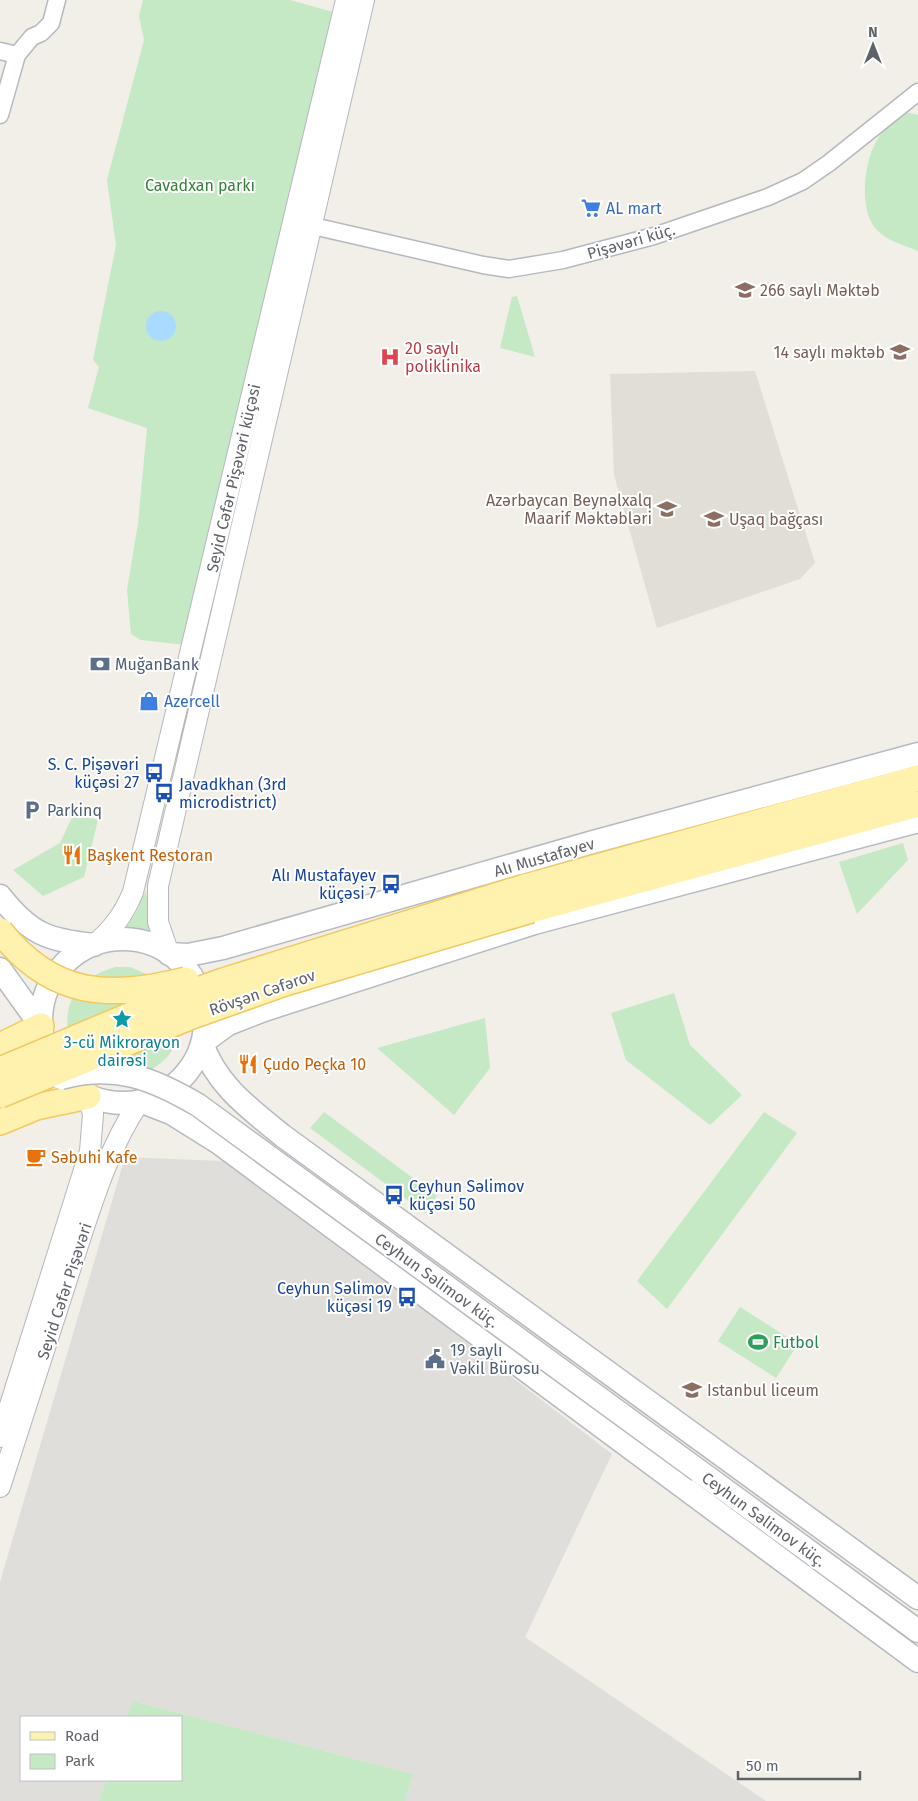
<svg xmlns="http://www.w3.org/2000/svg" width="918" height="1801" font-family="'Fira Sans',sans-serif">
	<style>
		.industrial { fill: #e0deda }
		.education { fill: #e1ded6 }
		.green { fill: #c5e8c5 }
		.water { fill: #aadaff }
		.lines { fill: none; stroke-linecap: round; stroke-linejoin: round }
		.minor-casing { stroke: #b5b8bc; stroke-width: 19 }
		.tertiary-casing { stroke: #b5b8bc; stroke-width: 22 }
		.secondary-casing { stroke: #b6babf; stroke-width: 25 }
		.primary-casing { stroke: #f2c960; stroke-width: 28 }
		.minor { stroke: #fff; stroke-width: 16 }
		.tertiary { stroke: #fff; stroke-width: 20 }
		.secondary { stroke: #fff; stroke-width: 22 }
		.primary { stroke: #fff2af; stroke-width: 25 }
		.secondary-bridge-casing { stroke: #b6babf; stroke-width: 25; stroke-linecap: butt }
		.primary-bridge-casing { stroke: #f2c960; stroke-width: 28; stroke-linecap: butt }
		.secondary-bridge { stroke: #fff; stroke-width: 22 }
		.primary-bridge { stroke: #fff2af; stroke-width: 25 }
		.labels { text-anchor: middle; stroke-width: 4; stroke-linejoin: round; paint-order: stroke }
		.park-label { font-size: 16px; fill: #348238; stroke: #fff }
		.shop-label { font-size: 16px; fill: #366cbe; stroke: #fff; text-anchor: start }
		.street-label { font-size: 16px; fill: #5f6368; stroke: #fff }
		.education-label { font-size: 16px; fill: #785e54; stroke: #fff; text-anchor: start }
		.health-label { font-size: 16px; fill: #be3a42; stroke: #fff; text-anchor: start }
		.service-label { font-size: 16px; fill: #4e5e75; stroke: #fff; text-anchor: start }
		.transit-label { font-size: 16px; fill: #164399; stroke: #fff; text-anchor: end }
		.food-label { font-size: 16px; fill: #c56008; stroke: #fff; text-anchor: start }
		.culture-label { font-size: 16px; fill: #0d838f; stroke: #fff }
		.leisure-label { font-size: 16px; fill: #27864d; stroke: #fff; text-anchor: start }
	</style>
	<rect width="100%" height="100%" fill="#f1efe8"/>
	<!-- industrial -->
	<path class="industrial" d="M 125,1157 L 223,1161 L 393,1286 L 612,1454 L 525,1637 L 766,1801 L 405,1801 L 413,1774 L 133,1701 L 127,1717 L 21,1717 L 21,1780 L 106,1780 L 99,1801 L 0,1801 L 0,1582 Z"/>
	<!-- education -->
	<path class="education" d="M 755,371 L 815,563 L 800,579 L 657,628 L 614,475 L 610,374 Z"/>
	<!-- green -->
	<path class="green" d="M 143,0 L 290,0 L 333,12 L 185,645 L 141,640 L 131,634 L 127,590 L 138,523 L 147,428 L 88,408 L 99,367 L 93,360 L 116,245 L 107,180 L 144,40 L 139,16 Z
		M 906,112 L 918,115 L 918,251 C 904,245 887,241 877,230 C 858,211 864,163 876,142 C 882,129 895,121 906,112 Z
		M 517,296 L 535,357 L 500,348 L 512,297 Z
		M 74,813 L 98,820 L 84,877 L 43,896 L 13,870 L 60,843 Z
		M 903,843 L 908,860 L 857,914 L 839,862 Z
		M 146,890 L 150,935 L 124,931 L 136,913 Z
		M 116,967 L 130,967 L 156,978 C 161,989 178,1018 178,1028 C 181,1052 155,1070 136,1077 L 69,1039 C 62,1001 78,977 116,967 Z
		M 674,993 L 690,1045 L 742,1095 L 710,1125 L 626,1060 L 611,1013 Z
		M 485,1018 L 490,1068 L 454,1115 L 377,1048 Z
		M 324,1112 L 437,1196 L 425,1213 L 310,1128 Z
		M 764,1112 L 797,1133 L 667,1309 L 637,1281 Z
		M 740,1307 L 798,1344 L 776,1378 L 718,1341 Z
		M 133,1701 L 413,1774 L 405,1801 L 99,1801 L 106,1780 L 181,1780 L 181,1717 L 127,1717 Z"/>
	<!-- water -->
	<path class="water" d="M146 326a15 15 0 1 1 30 0a15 15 0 1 1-30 0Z"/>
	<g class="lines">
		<defs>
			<path id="minor" d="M 0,51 L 17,55
				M 0,115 L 17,55 L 32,37 L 41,33 L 51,23 L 57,0
				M 300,223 L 483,265 L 509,269 L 563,260 L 654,236 L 768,197 L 803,181 L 829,163 L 918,92"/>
			<path id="tertiary" d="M 94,945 C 113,929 124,914 133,892 L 346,0
				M 169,954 L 158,922 L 158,886 L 364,0
				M 0,1437 L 90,1151 L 93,1114 L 88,1096
				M 0,1487 C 23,1415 47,1342 70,1270 C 89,1213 106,1151 140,1101"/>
			<path id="secondary" d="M 918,821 L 534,923 L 264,1010 L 228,1024 L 202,1043 C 216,1085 250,1109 283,1136 L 918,1598
				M 0,896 C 30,934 47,940 94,945
				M41 1021a82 82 0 1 1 164 0a82 82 0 1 1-164 0Z
				M 169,954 L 188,955 L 223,948 L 593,842 L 918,754
				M 0,969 L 41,1026
				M 140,1101 L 171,1113 L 219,1143 L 918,1661
				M 699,1471 L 918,1631"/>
			<path id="primary" d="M 525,887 L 918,778
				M 531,910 L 918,804
				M 0,1046 L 41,1026
				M 0,1122 L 36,1107 L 88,1096"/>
		</defs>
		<!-- minor casing -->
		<use href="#minor" class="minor-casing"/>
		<!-- tertiary casing -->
		<use href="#tertiary" class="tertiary-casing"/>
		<!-- secondary casing -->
		<use href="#secondary" class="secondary-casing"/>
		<!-- primary casing -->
		<use href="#primary" class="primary-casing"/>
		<!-- minor -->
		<use href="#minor" class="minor"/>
		<!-- tertiary -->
		<use href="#tertiary" class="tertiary"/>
		<!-- secondary -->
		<use href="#secondary" class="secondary"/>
		<!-- primary -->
		<use href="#primary" class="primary"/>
		<defs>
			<path id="secondary-bridge" d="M 61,1078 C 114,1063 152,1078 198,1105 L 699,1471"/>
			<path id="primary-bridge" d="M 0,931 C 53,998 109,999 186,980
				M 0,1070 L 138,1012 L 223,981 L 525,887
				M 0,1095 L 192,1016 L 285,983 L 531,910"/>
		</defs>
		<!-- secondary-bridge casing -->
		<use href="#secondary-bridge" class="secondary-bridge-casing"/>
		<!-- primary-bridge casing -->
		<use href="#primary-bridge" class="primary-bridge-casing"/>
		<!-- secondary-bridge -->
		<use href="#secondary-bridge" class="secondary-bridge"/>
		<!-- primary-bridge -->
		<use href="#primary-bridge" class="primary-bridge"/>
	</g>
	<!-- icons -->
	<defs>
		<symbol id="supermarket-bare" viewBox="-9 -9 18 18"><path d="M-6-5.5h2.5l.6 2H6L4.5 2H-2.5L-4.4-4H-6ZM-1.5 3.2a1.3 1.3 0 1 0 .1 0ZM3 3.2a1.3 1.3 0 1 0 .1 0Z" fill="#3f7fe0" stroke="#fff" stroke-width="2.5" paint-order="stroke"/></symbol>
		<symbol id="school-bare" viewBox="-9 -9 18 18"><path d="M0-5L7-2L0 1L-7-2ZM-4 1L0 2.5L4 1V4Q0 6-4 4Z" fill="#8d6e63" stroke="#fff" stroke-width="2.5" paint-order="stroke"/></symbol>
		<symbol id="hospital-bare" viewBox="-9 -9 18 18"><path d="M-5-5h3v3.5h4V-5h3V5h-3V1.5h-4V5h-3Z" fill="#e0444e" stroke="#fff" stroke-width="2.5" paint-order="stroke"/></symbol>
		<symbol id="bank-bare" viewBox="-9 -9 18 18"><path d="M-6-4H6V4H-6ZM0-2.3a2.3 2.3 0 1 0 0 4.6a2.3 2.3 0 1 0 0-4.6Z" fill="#5c6f8a" stroke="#fff" stroke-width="2.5" paint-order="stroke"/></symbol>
		<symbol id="shop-bare" viewBox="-9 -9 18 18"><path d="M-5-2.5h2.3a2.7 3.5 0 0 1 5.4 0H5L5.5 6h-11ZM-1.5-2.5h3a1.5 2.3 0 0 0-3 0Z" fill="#3f7fe0" stroke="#fff" stroke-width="2.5" paint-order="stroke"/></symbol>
		<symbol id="bus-bare" viewBox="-9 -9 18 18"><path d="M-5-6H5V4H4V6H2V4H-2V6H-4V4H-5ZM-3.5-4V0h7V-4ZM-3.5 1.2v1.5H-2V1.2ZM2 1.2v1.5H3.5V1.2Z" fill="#1a4fb4" stroke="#fff" stroke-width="2.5" paint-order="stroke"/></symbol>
		<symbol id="parking-bare" viewBox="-9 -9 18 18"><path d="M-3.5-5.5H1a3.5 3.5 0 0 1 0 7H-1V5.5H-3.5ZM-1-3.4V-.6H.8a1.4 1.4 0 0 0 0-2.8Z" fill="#5c6f8a" stroke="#fff" stroke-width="2.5" paint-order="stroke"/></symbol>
		<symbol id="restaurant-bare" viewBox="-9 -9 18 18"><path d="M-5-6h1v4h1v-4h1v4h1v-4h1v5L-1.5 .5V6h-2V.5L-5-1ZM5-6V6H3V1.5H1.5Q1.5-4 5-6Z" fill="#e8710a" stroke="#fff" stroke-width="2.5" paint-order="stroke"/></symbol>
		<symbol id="sight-bare" viewBox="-9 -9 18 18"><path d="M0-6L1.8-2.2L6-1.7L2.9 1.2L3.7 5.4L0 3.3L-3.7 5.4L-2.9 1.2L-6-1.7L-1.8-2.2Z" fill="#0f9aa8" stroke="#fff" stroke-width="2.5" paint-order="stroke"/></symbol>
		<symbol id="cafe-bare" viewBox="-9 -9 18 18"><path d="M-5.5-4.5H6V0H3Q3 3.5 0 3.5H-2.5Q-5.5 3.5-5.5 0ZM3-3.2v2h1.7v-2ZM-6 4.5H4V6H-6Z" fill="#e8710a" stroke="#fff" stroke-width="2.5" paint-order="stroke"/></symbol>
		<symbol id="stadium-bare" viewBox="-9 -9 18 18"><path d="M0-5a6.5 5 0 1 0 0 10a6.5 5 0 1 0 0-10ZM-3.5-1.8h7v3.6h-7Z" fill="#2e9e5b" stroke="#fff" stroke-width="2.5" paint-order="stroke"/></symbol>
		<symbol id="civic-bare" viewBox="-9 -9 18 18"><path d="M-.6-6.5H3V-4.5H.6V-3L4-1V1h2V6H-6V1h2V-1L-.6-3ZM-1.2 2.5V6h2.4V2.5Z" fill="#5c6f8a" stroke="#fff" stroke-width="2.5" paint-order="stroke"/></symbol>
	</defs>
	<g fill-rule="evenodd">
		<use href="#supermarket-bare" x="577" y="194" width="28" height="28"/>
		<use href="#school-bare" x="731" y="276" width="28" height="28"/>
		<use href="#school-bare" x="886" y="338" width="28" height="28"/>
		<use href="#hospital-bare" x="376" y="343" width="28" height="28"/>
		<use href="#school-bare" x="653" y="495" width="28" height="28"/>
		<use href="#school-bare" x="700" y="505" width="28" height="28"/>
		<use href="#bank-bare" x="86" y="650" width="28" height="28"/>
		<use href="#shop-bare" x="135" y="687" width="28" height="28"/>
		<use href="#bus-bare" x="140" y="759" width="28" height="28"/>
		<use href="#bus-bare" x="150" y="779" width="28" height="28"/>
		<use href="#parking-bare" x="18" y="796" width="28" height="28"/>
		<use href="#restaurant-bare" x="58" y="841" width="28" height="28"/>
		<use href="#bus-bare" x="377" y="870" width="28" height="28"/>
		<use href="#sight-bare" x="108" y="1005" width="28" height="28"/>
		<use href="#restaurant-bare" x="234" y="1050" width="28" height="28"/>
		<use href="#cafe-bare" x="22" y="1143" width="28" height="28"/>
		<use href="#bus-bare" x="380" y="1181" width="28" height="28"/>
		<use href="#bus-bare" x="393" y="1283" width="28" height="28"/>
		<use href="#stadium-bare" x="744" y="1328" width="28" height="28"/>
		<use href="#civic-bare" x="421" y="1345" width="28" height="28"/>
		<use href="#school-bare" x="678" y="1376" width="28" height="28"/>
	</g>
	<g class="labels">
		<!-- park labels -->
		<g class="park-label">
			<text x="200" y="191">Cavadxan parkı</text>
		</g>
		<!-- shop labels -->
		<g class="shop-label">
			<text x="606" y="214">AL mart</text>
			<text x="164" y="707">Azercell</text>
		</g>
		<!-- street labels -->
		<g class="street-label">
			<text transform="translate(631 241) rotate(-16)" y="6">Pişəvəri küç.</text>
			<text transform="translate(233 478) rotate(-77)" y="6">Seyid Cəfər Pişəvəri küçəsi</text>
			<text transform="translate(544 857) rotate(-16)" y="6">Alı Mustafayev</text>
			<text transform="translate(262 992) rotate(-19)" y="6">Rövşən Cəfərov</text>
			<text transform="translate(437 1280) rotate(36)" y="6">Ceyhun Səlimov küç.</text>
			<text transform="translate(64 1291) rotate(-72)" y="6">Seyid Cəfər Pişəvəri</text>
			<text transform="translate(764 1519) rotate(36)" y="6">Ceyhun Səlimov küç.</text>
		</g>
		<!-- education labels -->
		<g class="education-label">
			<text x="760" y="296">266 saylı Məktəb</text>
			<text x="885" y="358" text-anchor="end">14 saylı məktəb</text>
			<text x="652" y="506" text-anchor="end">Azərbaycan Beynəlxalq<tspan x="652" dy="18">Maarif Məktəbləri</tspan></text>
			<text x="729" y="525">Uşaq bağçası</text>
			<text x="707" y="1396">Istanbul liceum</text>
		</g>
		<!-- health labels -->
		<g class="health-label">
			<text x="405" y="354">20 saylı<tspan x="405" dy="18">poliklinika</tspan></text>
		</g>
		<!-- service labels -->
		<g class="service-label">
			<text x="115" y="670">MuğanBank</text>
			<text x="47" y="816">Parkinq</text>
			<text x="450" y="1356">19 saylı<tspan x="450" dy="18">Vəkil Bürosu</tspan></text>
		</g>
		<!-- transit labels -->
		<g class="transit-label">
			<text x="139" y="770">S. C. Pişəvəri<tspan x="139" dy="18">küçəsi 27</tspan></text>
			<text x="179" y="790" text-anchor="start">Javadkhan (3rd<tspan x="179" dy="18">microdistrict)</tspan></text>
			<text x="376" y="881">Alı Mustafayev<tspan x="376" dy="18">küçəsi 7</tspan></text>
			<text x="409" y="1192" text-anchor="start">Ceyhun Səlimov<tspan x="409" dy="18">küçəsi 50</tspan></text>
			<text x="392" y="1294">Ceyhun Səlimov<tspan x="392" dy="18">küçəsi 19</tspan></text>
		</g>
		<!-- food labels -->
		<g class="food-label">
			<text x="87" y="861">Başkent Restoran</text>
			<text x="263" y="1070">Çudo Peçka 10</text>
			<text x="51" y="1163">Səbuhi Kafe</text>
		</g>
		<!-- culture labels -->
		<g class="culture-label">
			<text x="122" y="1048">3-cü Mikrorayon<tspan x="122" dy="18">dairəsi</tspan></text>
		</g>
		<!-- leisure labels -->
		<g class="leisure-label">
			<text x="773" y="1348">Futbol</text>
		</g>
	</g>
	<!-- legend -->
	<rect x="20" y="1716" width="162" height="65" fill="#ffffff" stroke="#bfc1c3"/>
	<rect x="30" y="1732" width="25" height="8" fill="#fff2af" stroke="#bfc1c3"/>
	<text x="65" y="1741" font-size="15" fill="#5f6368">Road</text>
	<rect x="30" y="1754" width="25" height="15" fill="#c5e8c5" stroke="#bfc1c3"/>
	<text x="65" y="1766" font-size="15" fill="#5f6368">Park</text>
	<!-- north arrow -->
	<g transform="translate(873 45)" stroke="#ffffff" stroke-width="4" paint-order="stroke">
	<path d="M0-4L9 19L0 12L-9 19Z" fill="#5f6368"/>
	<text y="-8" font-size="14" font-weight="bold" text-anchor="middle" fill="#5f6368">N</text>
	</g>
	<!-- scale -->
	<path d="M738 1771v8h122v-8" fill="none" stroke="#5f6368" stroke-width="2.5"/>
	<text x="746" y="1771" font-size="15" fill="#5f6368" stroke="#ffffff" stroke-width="4" paint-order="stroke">50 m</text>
</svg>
